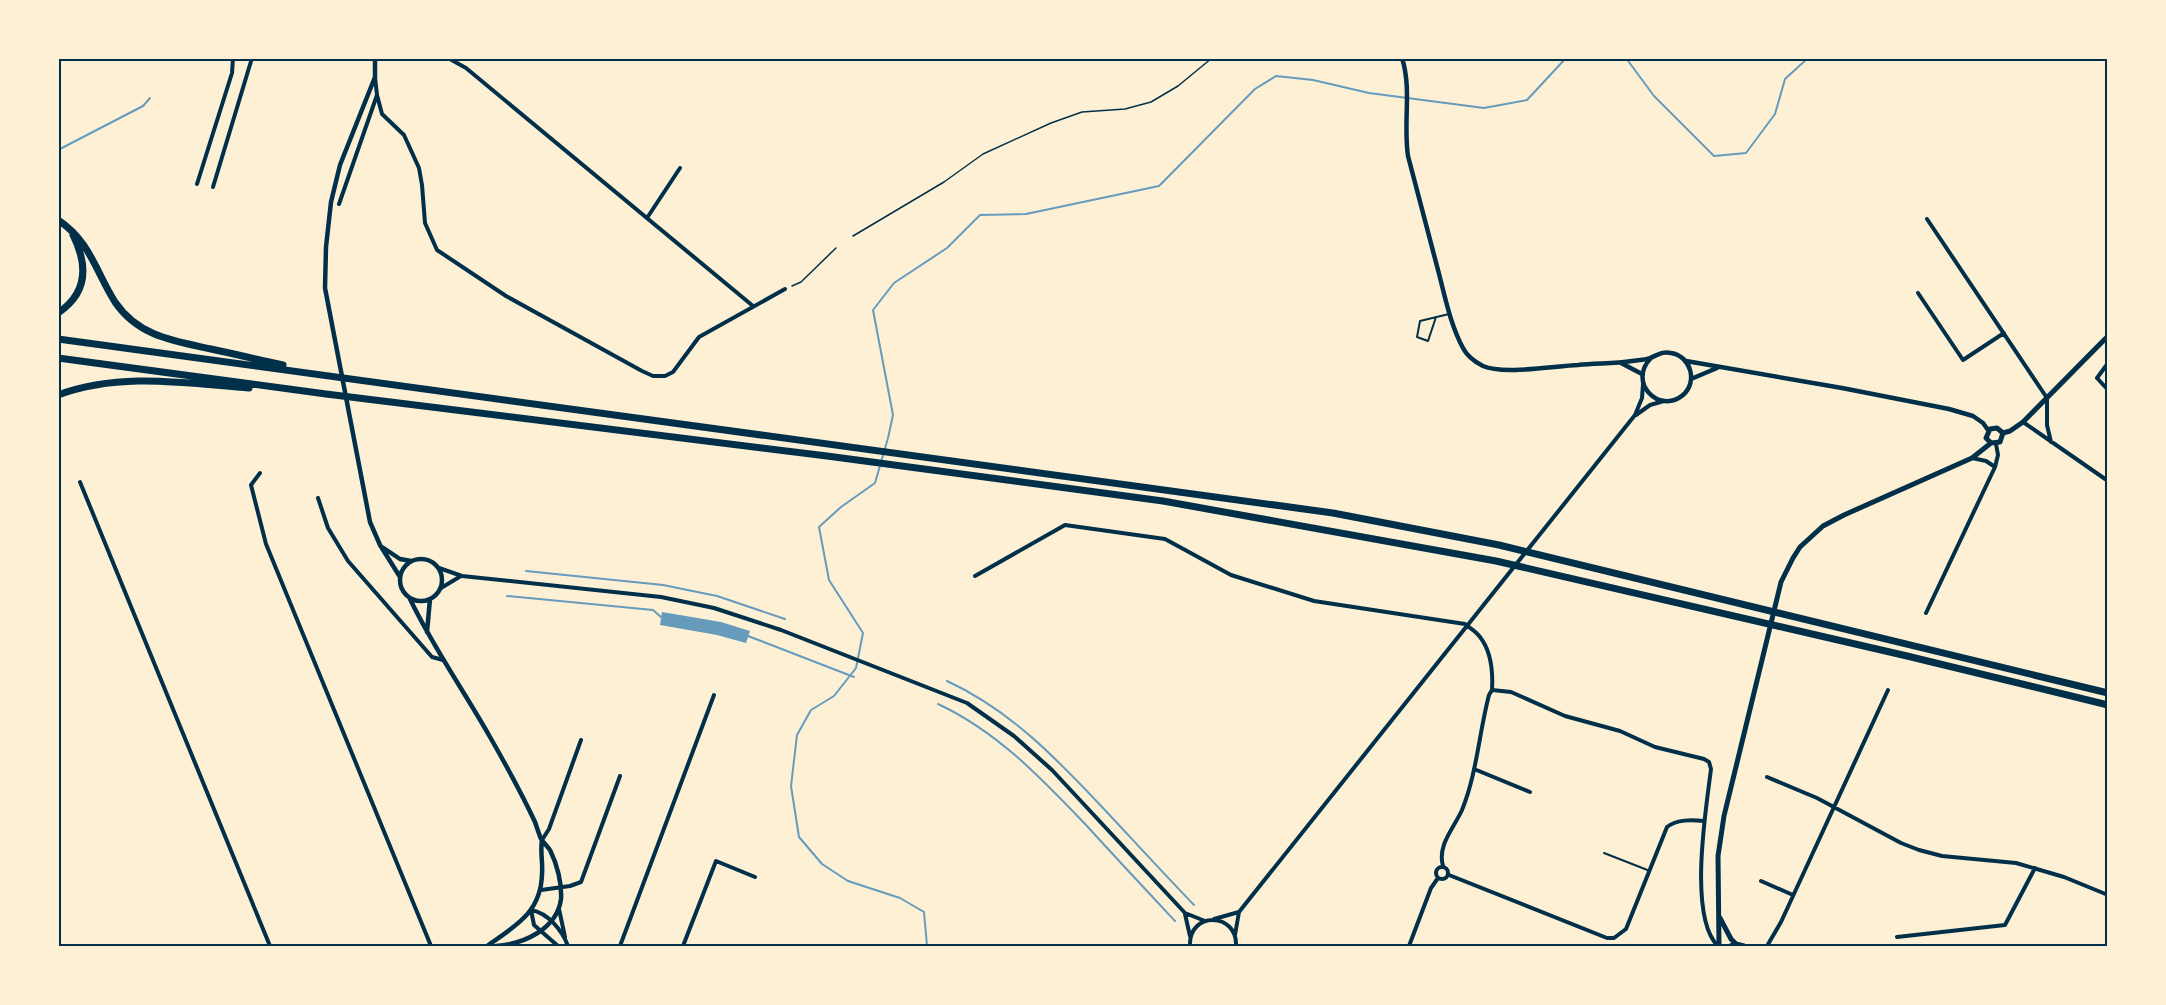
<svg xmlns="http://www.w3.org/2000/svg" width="2166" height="1005" font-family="Karla,sans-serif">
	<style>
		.water { fill: #669bbc }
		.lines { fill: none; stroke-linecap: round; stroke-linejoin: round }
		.stream { stroke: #669bbc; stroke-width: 2 }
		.path { stroke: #003049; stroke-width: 1.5 }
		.service { stroke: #003049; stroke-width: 2 }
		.minor { stroke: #003049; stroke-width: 4 }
		.tertiary { stroke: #003049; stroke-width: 4.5 }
		.secondary { stroke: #003049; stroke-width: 5 }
		.motorway { stroke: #003049; stroke-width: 7 }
		.neatline { fill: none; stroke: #003049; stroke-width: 2 }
	</style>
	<rect width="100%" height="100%" fill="#fdf0d5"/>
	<!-- water -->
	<path class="water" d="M 662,612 L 721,622 L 750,631 L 746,643 L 717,635 L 660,625 Z"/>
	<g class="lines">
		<!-- stream -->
		<path class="stream" d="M 1626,58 L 1654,96 L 1714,156 L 1746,153 L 1775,114 L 1785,79 L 1808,58
			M 58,150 L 143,106 L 150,98
			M 526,571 L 663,585 L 717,596 L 785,619
			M 507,596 L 653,610 L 661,617
			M 748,636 L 854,677
			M 947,681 C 1010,710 1056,758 1103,808 C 1133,840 1163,873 1194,905
			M 938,704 C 998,732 1042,779 1087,826 C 1116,858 1146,890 1175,921
			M 927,946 L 924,912 L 900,898 L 848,881 L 822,864 L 799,837 L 791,786 L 797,735 L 811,710 L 834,696 L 856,668 L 863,633 L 829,580 L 819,527 L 841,507 L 875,483 L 888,438 L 893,415 L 873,310 L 894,283 L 947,248 L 980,215 L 1026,214 L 1159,186 L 1255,89 L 1276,76 L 1313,80 L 1369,93 L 1484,108 L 1527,100 L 1566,58"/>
		<!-- path -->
		<path class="path" d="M 853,236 L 944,182 L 983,154 L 1051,123 L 1082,112 L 1125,109 L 1151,102 L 1178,86 L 1212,58
			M 792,286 L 801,282 L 836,248"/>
		<!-- service -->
		<path class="service" d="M 1436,317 L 1428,341 L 1417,337 L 1420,321 L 1449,314
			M 1604,853 L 1650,871"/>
		<!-- minor -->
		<path class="minor" d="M 448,58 L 466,68 L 753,306
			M 375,77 L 377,95 L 382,114 L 404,135 L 419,168 L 422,185 L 425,223 L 437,250 L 506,296 L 642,371 L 653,376 L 665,376 L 673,372 L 699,337 L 785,289
			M 197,184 L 232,73 L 233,58
			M 213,187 L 252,58
			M 339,204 L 377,95
			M 647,218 L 680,168
			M 1927,219 L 2047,398 L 2047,425 L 2051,442
			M 1918,293 L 1963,360 L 2004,333
			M 2108,363 L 2097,378 L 2108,390
			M 1636,415 L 1650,405 L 1664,401
			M 2023,422 L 2108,481
			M 1972,458 L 1986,461 L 1995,467
			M 260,473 L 251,485 L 266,544 L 431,946
			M 80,482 L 270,946
			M 318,498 L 328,528 L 348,561 L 432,657 L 443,660
			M 439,568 L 462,576 L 661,597 L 714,608 L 781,630 L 967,703 L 1014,736 L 1052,770 L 1185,913 L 1205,921
			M 975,576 L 1065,525 L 1165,539 L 1231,575 L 1314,601 L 1465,624 C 1470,628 1477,632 1480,637 C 1491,651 1493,673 1492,690
			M 441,588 L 461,576
			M 1926,613 L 1995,467 L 1998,455 L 1996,444
			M 1474,769 L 1530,792
			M 1767,777 L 1817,798 L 1901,843 L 1919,850 L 1942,856 L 2016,863 L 2064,877 L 2108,895
			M 542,840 L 549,829 L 581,740
			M 1443,866 C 1437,845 1454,828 1462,810 C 1477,773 1479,733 1489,695 L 1492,690 L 1511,692 L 1565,716 L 1620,731 L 1655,747 L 1704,759 L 1709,762 L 1711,769 C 1706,809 1688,917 1718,946
			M1436 873a6 6 0 1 1 12 0a6 6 0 1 1-12 0Z
			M 1449,875 L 1607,938 L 1614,938 L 1626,929 L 1667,827 C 1677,819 1692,820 1704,821
			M 1761,881 L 1793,895
			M 541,890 L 570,886 L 581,882 L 620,776
			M 559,909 L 565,937
			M 1185,914 L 1190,936
			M 1214,919 L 1239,912
			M 1235,935 L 1239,912 L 1635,415 L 1642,398 L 1643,384
			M 1897,937 L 2005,925 L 2035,868
			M 558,946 L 534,925 L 531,910 C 548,913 562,930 568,946
			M 620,946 L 714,695
			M 683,946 L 716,861 L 755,877
			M 1190,946 C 1188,911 1238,912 1236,946
			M 1409,946 L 1431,888 L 1438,878
			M 1767,946 L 1781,922 L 1888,690"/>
		<!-- tertiary -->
		<path class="tertiary" d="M 375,58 L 375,77 L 340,165 L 331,202 L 326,247 L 325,288 L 370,522 L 380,545 L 400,577
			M 1402,58 C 1412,89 1403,123 1408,156 C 1418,194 1428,232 1438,270 C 1445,296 1450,324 1463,348 C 1467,356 1475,362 1483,366 C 1503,375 1554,366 1578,365 C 1596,363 1614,364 1632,361 C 1638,360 1645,360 1650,358 C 1658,355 1662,351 1671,353 C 1691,356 1698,382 1683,395 C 1659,415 1627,382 1651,358
			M 1686,361 L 1842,388 L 1949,409 L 1973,416 L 1983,423 L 1988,430
			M 1621,363 L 1642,374
			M 1691,379 L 1717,368
			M 382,547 L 400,559 L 411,561
			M400 580a21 21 0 1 1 42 0a21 21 0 1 1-42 0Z
			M 410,599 C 433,647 464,691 490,737 C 506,765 522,794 535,822 C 537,828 539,834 541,839 C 544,843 547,846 550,850 C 557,864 562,883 561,899 C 557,929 524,944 496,946
			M 427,632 L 430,599
			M 487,946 C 515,926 541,913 542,874 C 543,862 540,852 542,840"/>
		<!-- secondary -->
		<path class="secondary" d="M 2003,433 L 2010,431 L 2023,422 L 2108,336
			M 1991,443 L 1986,438 L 1990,429 L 1997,428 L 2003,433
			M 1720,918 L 1731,939 L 1736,944
			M 1719,946 L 1718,856 L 1724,816 L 1781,582 L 1793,558 L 1800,547 L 1823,526 L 1844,515 L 1972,458 L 1991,443 L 2000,442 L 2003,433
			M 1730,946 L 1736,944 L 1744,946"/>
		<!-- motorway -->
		<path class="motorway" d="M 58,220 C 90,241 96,272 115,302 C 138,336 173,341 211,349 C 235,354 259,360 283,365
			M 58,313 C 88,293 88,265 73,235
			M 58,339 L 1333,513 L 1499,545 L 2108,693
			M 58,358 L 326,394 L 827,456 L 1163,501 L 1496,561 L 1907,656 L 2108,705
			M 58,395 C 120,372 185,383 249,388"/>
	</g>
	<!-- border -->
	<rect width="2166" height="1005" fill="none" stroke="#fdf0d5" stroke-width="120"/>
	<rect x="60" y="60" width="2046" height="885" class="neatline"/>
</svg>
